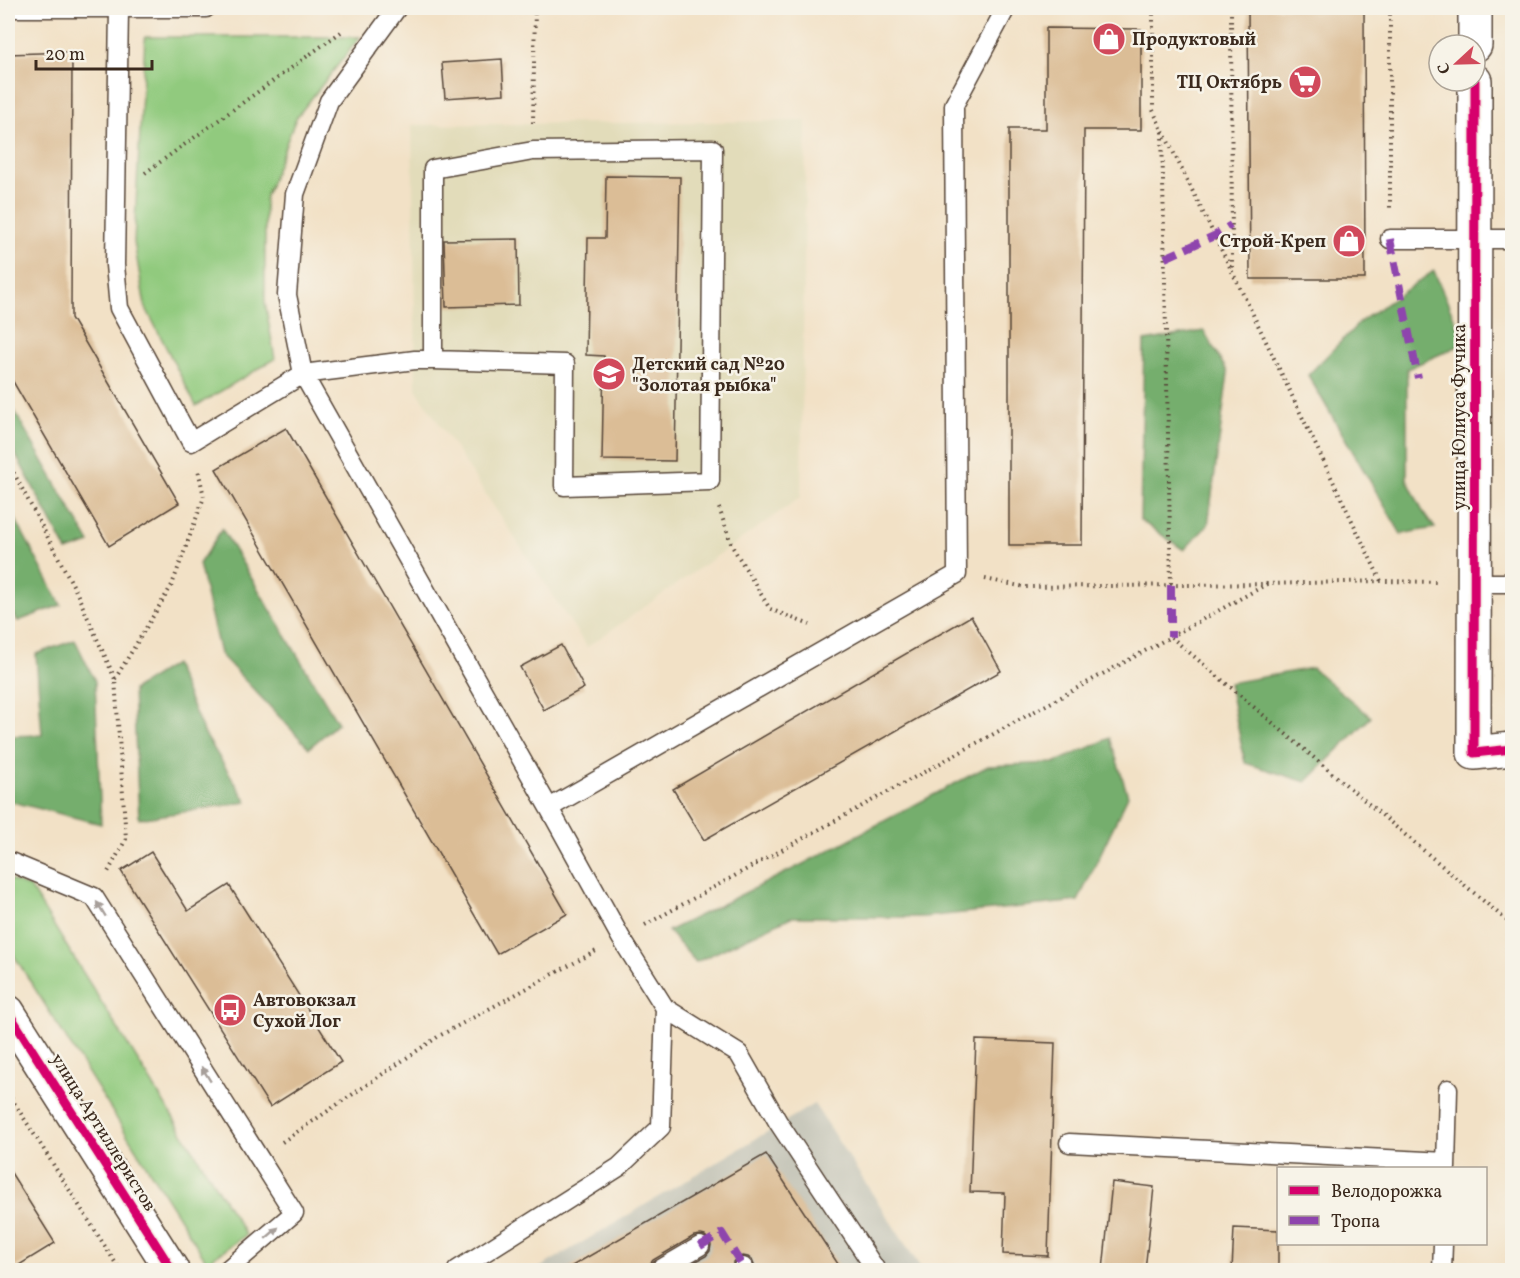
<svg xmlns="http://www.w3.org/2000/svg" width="1520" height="1278" font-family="Vollkorn,serif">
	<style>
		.built { fill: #e2dcba }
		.industrial { fill: #c5c5b8 }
		.green { fill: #91ca7e; stroke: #667a4e; stroke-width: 1.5 }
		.forest { fill: #74ae6d; stroke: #586c46; stroke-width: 1.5 }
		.building { fill: #dbbd96 }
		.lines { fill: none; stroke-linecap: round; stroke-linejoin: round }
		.service-casing { stroke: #564537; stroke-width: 21 }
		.minor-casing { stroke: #564537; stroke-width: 36 }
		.tertiary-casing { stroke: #564537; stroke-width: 36 }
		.path { stroke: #564537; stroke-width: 4; stroke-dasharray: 1.5 4.5; stroke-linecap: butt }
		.service { stroke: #fff; stroke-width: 18 }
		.minor { stroke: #fff; stroke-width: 33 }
		.tertiary { stroke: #fff; stroke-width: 33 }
		.quiet { stroke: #8e44ad; stroke-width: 8; stroke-dasharray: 15 8; stroke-linecap: butt }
		.cycleway-casing { stroke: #f7f3e8; stroke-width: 13 }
		.cycleway { stroke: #d6006c; stroke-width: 9 }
		.oneway { fill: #a79f9a }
		.labels { text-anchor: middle; stroke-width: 5; stroke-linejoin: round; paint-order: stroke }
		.poi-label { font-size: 18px; font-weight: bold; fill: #3b2a1e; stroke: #f7f3e8; text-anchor: start }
		.street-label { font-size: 18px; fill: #3b2a1e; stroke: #f7f3e8 }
	</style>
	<rect width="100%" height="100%" fill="#f7f3e8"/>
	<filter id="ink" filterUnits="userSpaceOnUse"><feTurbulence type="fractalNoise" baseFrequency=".0167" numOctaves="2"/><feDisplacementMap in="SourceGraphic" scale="12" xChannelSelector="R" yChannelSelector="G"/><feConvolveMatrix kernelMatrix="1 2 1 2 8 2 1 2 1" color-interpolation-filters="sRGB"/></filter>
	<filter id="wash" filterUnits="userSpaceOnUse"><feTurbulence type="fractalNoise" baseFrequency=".008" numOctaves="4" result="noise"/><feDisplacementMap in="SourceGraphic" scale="24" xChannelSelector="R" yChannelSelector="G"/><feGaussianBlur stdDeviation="1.35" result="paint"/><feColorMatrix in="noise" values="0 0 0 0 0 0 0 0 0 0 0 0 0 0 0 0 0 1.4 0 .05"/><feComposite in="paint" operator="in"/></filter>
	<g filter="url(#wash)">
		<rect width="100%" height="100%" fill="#f2e1c6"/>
		<!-- built -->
		<path class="built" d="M 806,121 L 801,497 L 587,647 L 416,389 L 412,125 Z"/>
		<!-- industrial -->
		<path class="industrial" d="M 814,1104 L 922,1270 L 536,1270 Z"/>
		<!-- green -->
		<path class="green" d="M 145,37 L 360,37 L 296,118 L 265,198 L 265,302 L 275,359 L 196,406 L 145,306 L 134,242 Z
			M 8,879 L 30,887 L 246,1235 L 207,1262 L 8,946 Z"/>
		<!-- forest -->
		<path class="forest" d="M 1434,271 L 1465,343 L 1407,369 L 1407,479 L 1422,510 L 1435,528 L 1401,534 L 1308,375 L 1361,321 Z
			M 1204,331 L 1228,373 L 1208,525 L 1184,550 L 1140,520 L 1144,341 Z
			M 8,400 L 90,543 L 67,551 L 8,440 Z
			M 8,505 L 61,605 L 18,621 L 8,608 Z
			M 222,529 L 338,723 L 309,748 L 220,654 L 199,564 Z
			M 75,640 L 95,681 L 101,824 L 8,801 L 8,736 L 42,735 L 36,654 Z
			M 174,664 L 204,733 L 247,802 L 139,819 L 133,690 Z
			M 1312,668 L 1371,717 L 1306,782 L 1245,763 L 1229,683 Z
			M 1110,738 L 1128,796 L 1078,901 L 924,917 L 791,917 L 696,962 L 668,931 L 803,864 L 988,766 L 1054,763 Z"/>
		<g id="blocks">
			<!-- building -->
			<path class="building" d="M 1248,8 L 1364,8 L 1365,279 L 1250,279 Z
				M 1046,28 L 1141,29 L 1141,130 L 1084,130 L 1082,545 L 1009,545 L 1009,129 L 1046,129 Z
				M 72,52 L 71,318 L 179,503 L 109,546 L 8,373 L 8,54 Z
				M 502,59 L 504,94 L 445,98 L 442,63 Z
				M 606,176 L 680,177 L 675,461 L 602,460 L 604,356 L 586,355 L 588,238 L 605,238 Z
				M 518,239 L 519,305 L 446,307 L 444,240 Z
				M 286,428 L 567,914 L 497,954 L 216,469 Z
				M 971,616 L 1001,671 L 704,840 L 673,789 Z
				M 561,645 L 584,688 L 544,710 L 520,667 Z
				M 151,852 L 188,911 L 229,885 L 341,1062 L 270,1107 L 121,871 Z
				M 976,1040 L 1055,1043 L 1048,1256 L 1003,1254 L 1005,1193 L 970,1192 Z
				M 766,1154 L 842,1270 L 756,1270 L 752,1260 L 748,1257 L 743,1256 L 737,1257 L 733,1262 L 733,1270 L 680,1270 L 706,1256 L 710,1251 L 711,1245 L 709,1240 L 705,1236 L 701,1235 L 694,1236 L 653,1260 L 649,1265 L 648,1270 L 565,1270 Z
				M 8,1168 L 55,1243 L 11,1270 L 8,1270 Z
				M 1112,1182 L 1154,1187 L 1145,1270 L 1103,1270 Z
				M 1234,1228 L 1278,1230 L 1278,1270 L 1232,1270 Z"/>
		</g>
	</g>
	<g filter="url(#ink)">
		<use href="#blocks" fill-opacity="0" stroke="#564537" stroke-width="1.5"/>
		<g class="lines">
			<defs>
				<path id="service" d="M 8,8 L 206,8
					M 397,8 L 329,101 L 295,194 L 287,295 L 303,374 L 415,360 L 433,360 L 565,364 L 564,486 L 710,481 L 713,149 L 533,151 L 433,169 L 433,360
					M 119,9 L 115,265 L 119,308 L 191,442 L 303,374 L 549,808 L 957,574 L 954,105 L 1006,8
					M 1390,239 L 1512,239
					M 1475,583 L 1512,583
					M 8,861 L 94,897 L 294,1213 L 227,1270
					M 665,1008 L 739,1054 L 778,1122 L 876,1270
					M 1069,1143 L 1446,1162
					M 1446,1168 L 1448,1089
					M 743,1267 L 745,1270
					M 457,1270 L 619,1167 L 661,1127 L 665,1008 L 621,938 L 549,808
					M 659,1270 L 700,1246
					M 1442,1270 L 1443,1244"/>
				<path id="minor" d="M 1475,8 L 1475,45
					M 1475,81 L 1474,753 L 1512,749"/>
				<path id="tertiary" d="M 8,1012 L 172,1270"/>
			</defs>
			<!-- service casing -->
			<use href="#service" class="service-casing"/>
			<!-- minor casing -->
			<use href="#minor" class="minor-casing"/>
			<!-- tertiary casing -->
			<use href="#tertiary" class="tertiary-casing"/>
			<!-- path -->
			<path class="path" d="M 1153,8 L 1153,110 L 1162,130 L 1171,585
				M 1231,8 L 1232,269
				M 1390,8 L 1390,211
				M 533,123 L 535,8
				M 1163,131 L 1247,302 L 1381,581
				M 145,173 L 341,32
				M 8,462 L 75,589 L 115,679 L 126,839 L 108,872
				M 719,508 L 732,546 L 770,609 L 810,625
				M 985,579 L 1025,587 L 1267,584 L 1381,581 L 1439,582
				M 1171,637 L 1512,925
				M 115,679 L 172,585 L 204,497 L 198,469
				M 645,925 L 1267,584
				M 8,1093 L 120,1270
				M 282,1142 L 439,1036 L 596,951"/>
			<!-- service -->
			<use href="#service" class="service"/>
			<!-- minor -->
			<use href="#minor" class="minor"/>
			<!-- tertiary -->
			<use href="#tertiary" class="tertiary"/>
			<!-- quiet -->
			<path class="quiet" d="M 1390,239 L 1418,378
				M 1165,258 L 1214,236 L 1231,225
				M 1171,585 L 1171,637
				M 700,1246 L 722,1233 L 743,1267"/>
			<defs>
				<path id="cycleway" d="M 1475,81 L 1474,753 L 1512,749
					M 8,1012 L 172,1270"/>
			</defs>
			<!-- cycleway casing -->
			<use href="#cycleway" class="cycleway-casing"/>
			<!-- cycleway -->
			<use href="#cycleway" class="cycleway"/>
		</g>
		<!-- one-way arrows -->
		<defs><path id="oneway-solid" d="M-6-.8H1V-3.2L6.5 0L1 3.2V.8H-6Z" transform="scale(1.5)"/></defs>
		<g class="oneway">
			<use href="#oneway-solid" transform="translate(101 909) rotate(-122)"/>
			<use href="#oneway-solid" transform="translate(206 1074) rotate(-122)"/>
			<use href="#oneway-solid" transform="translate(272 1233) rotate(-41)"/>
		</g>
	</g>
	<!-- icons -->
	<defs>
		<symbol id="shop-disc" viewBox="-11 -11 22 22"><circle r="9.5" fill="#d1495b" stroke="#f7f3e8"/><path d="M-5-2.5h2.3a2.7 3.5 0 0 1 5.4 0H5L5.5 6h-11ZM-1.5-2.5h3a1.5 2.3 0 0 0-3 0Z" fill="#fff"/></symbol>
		<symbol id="supermarket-disc" viewBox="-11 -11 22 22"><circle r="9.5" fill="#d1495b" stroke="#f7f3e8"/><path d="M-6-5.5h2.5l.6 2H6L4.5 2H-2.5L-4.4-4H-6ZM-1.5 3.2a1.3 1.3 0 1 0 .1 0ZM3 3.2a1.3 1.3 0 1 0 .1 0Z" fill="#fff"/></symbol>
		<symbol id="school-disc" viewBox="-11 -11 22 22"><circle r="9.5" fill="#d1495b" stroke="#f7f3e8"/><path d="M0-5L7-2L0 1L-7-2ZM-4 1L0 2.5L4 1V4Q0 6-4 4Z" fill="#fff"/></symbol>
		<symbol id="bus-disc" viewBox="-11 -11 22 22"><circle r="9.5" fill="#d1495b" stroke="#f7f3e8"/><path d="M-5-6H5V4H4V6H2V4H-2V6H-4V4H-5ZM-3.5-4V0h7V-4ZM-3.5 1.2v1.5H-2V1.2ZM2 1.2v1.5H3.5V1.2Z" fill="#fff"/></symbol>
	</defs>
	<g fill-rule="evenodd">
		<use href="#shop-disc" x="1090" y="20" width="38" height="38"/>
		<use href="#supermarket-disc" x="1286" y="63" width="38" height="38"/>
		<use href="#shop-disc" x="1330" y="222" width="38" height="38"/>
		<use href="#school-disc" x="590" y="355" width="38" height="38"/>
		<use href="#bus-disc" x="211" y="991" width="38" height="38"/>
	</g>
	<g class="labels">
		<!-- poi labels -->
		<g class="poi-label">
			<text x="1132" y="45">Продуктовый</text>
			<text x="1282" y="88" text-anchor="end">ТЦ Октябрь</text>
			<text x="1326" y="247" text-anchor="end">Строй-Креп</text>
			<text x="632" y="370">Детский сад №20<tspan x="632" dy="21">"Золотая рыбка"</tspan></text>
			<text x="253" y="1006">Автовокзал<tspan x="253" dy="21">Сухой Лог</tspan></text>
		</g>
		<!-- street labels -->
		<g class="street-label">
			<text transform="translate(1459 417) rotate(-90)" y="6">улица Юлиуса Фучика</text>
			<text transform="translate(104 1132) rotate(58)" y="6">улица Артиллеристов</text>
		</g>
	</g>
	<!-- margin -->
	<rect width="1520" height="1278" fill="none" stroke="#f7f3e8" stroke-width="30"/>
	<!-- legend -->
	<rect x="1277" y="1167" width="210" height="78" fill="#f7f3e8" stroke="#aca397" stroke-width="1.5"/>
	<rect x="1289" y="1186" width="30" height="9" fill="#d6006c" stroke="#aca397" stroke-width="1.5"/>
	<text x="1331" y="1197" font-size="18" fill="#3b2a1e">Велодорожка</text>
	<rect x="1289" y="1216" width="30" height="9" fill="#8e44ad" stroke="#aca397" stroke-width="1.5"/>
	<text x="1331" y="1227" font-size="18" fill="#3b2a1e">Тропа</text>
	<!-- north arrow -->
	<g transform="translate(1457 63) rotate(248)"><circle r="28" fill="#f7f3e8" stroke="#aca397" stroke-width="1.5"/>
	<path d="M0-4.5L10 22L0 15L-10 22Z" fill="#d1495b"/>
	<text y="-9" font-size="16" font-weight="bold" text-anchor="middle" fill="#3b2a1e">С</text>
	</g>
	<!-- scale -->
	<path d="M36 60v9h116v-9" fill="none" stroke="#3b2a1e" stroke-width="3"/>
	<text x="45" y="60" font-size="18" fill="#3b2a1e" stroke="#f7f3e8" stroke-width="4.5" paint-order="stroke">20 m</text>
</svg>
